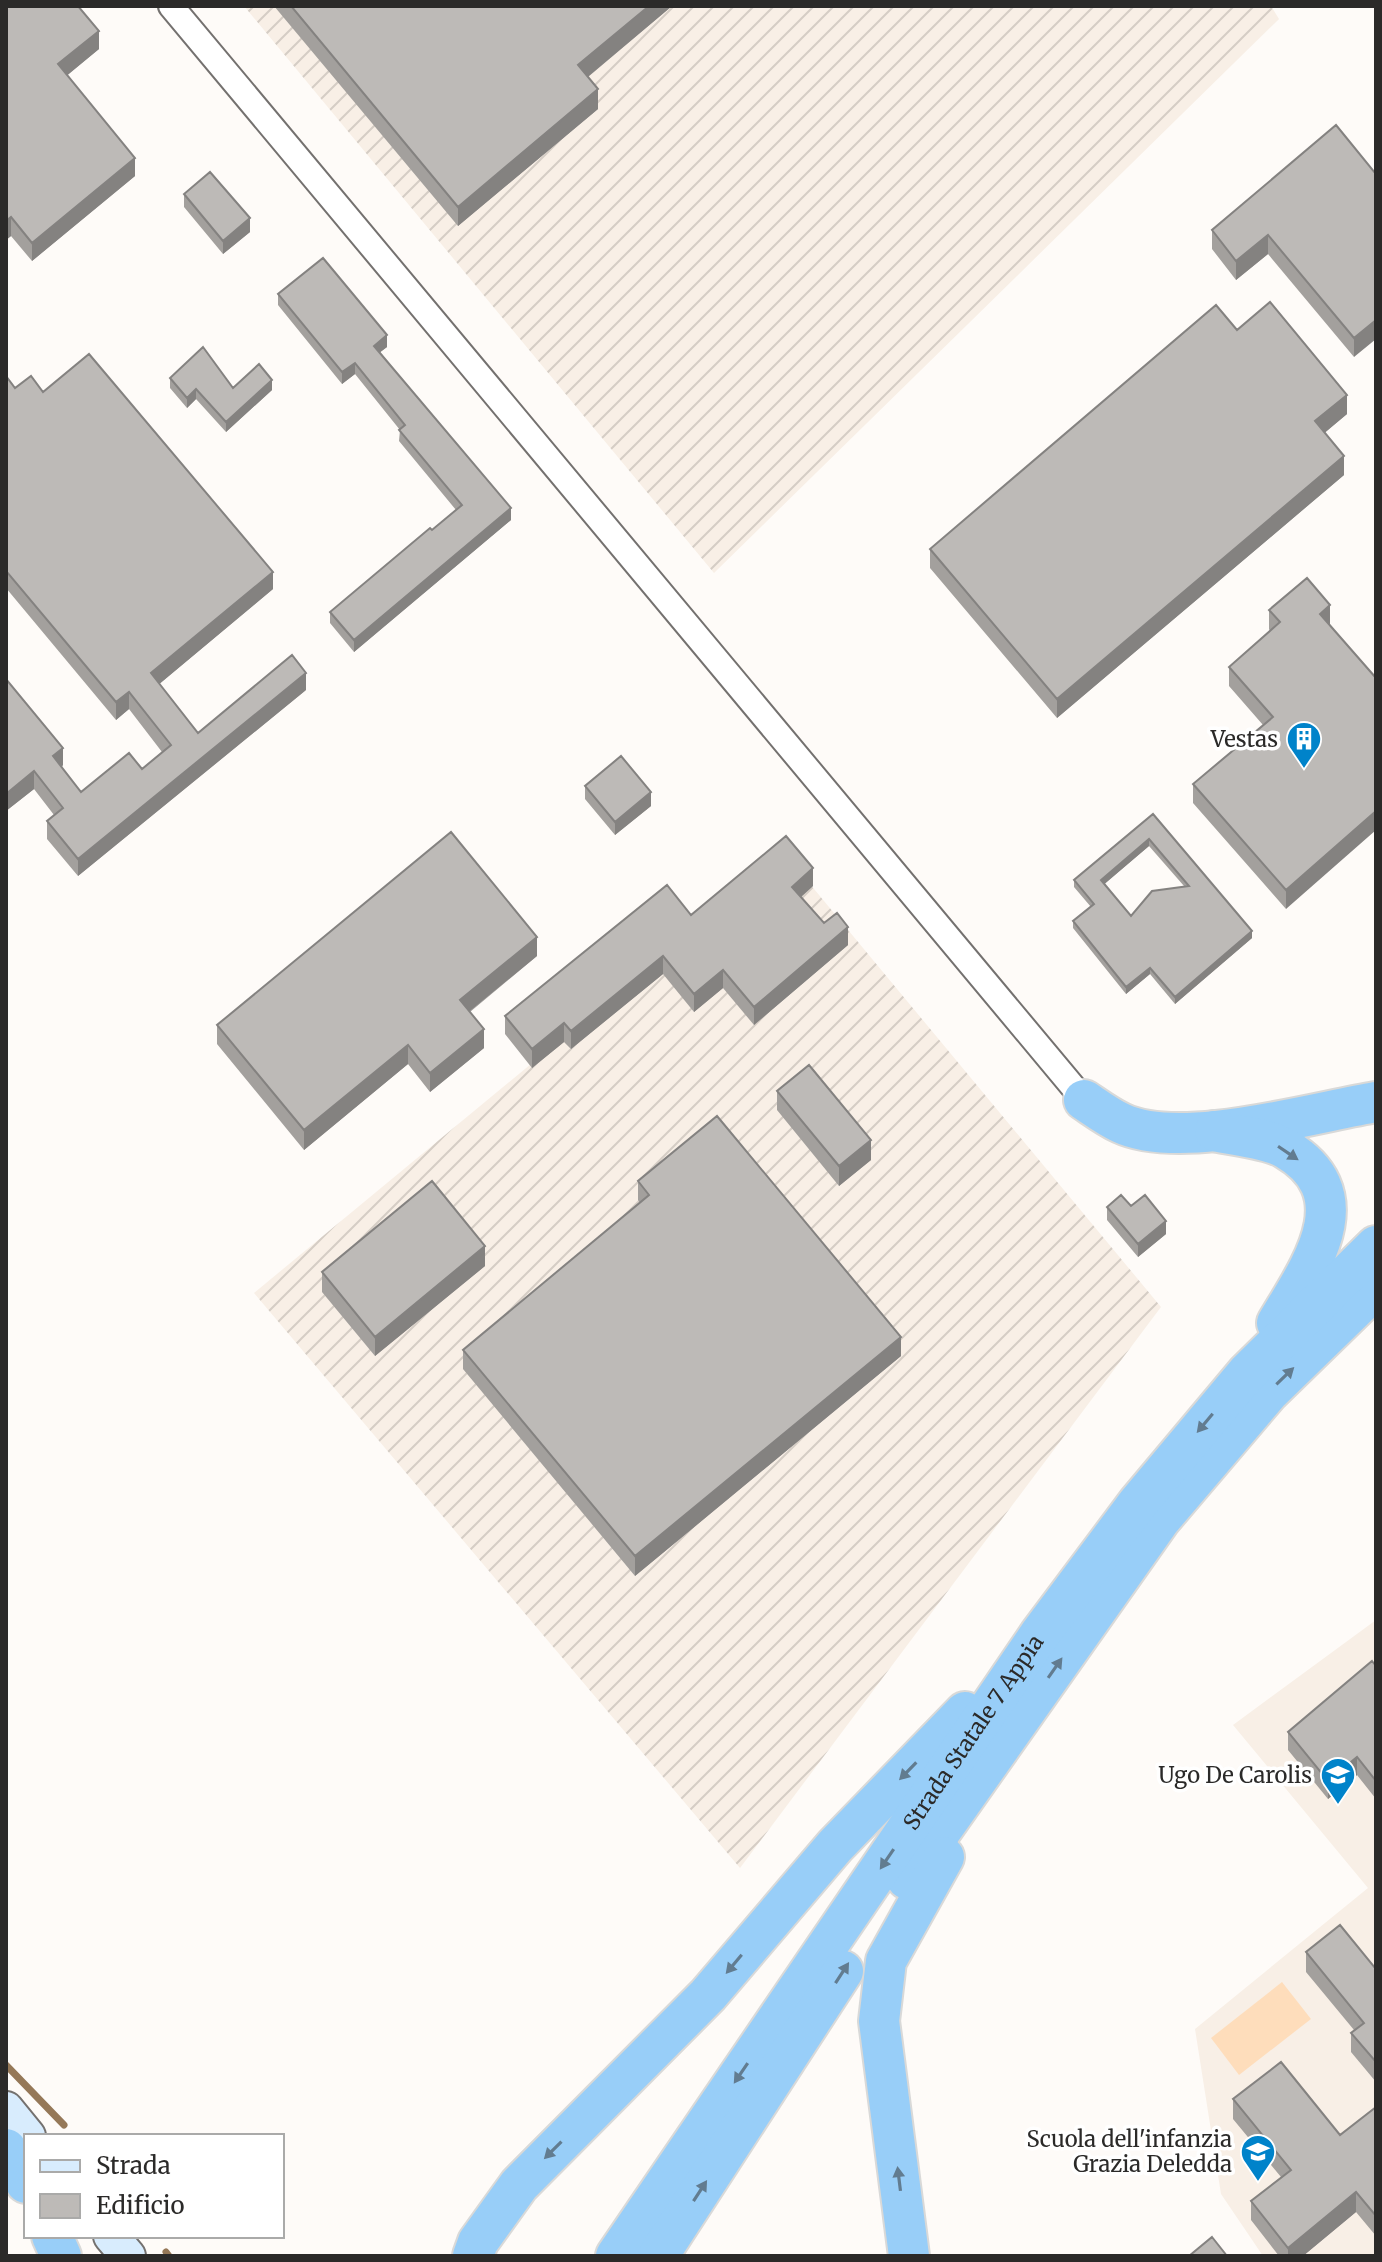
<svg xmlns="http://www.w3.org/2000/svg" width="1382" height="2262" font-family="Merriweather,serif">
	<style>
		.built { fill: #f8efe6 }
		.industrial { fill: url(#industrial-furrows) }
		.pitch { fill: #feddbb }
		.lines { fill: none; stroke-linecap: round; stroke-linejoin: round }
		.stream { stroke: #957858; stroke-width: 7 }
		.minor-casing { stroke: #74716f; stroke-width: 28 }
		.secondary-casing { stroke: #74716f; stroke-width: 38 }
		.trunk-casing { stroke: #d9d9d8; stroke-width: 44 }
		.minor { stroke: #fff; stroke-width: 24 }
		.secondary { stroke: #d8ecfd; stroke-width: 34 }
		.trunk { stroke: #98cef8; stroke-width: 40 }
		.wall { fill: #a3a09d; fill-rule: evenodd }
		.shaded-wall { fill: #848280 }
		.building { fill: #bdbab7; stroke: #848280; stroke-width: 2; fill-rule: evenodd }
		.oneway { fill: #627c90 }
		.labels { text-anchor: middle; stroke-width: 7; stroke-linejoin: round; paint-order: stroke }
		.poi-label { font-size: 22px; fill: #2b2a29; stroke: #fff; text-anchor: end }
		.street-label { font-size: 22px; fill: #2b2a29; stroke: #fff }
	</style>
	<defs>
		<pattern id="industrial-furrows" width="10" height="10" patternUnits="userSpaceOnUse" patternTransform="scale(2)"><rect width="10" height="10" fill="#f8efe6"/><path d="M-1 1l2-2M0 10L10 0M9 11l2-2" fill="none" stroke="#d5cdc5"/></pattern>
	</defs>
	<rect width="100%" height="100%" fill="#fefbf8"/>
	<!-- built -->
	<path class="built" d="M 1376,1620 L 1376,2256 L 1263,2256 L 1221,2194 L 1195,2029 L 1368,1888 L 1233,1725 Z"/>
	<!-- industrial -->
	<path class="industrial" d="M 244,6 L 1271,6 L 1279,19 L 714,573 Z
		M 785,854 L 1161,1307 L 740,1868 L 254,1293 Z"/>
	<!-- pitch -->
	<path class="pitch" d="M 1282,1982 L 1311,2019 L 1239,2075 L 1211,2038 Z"/>
	<g class="lines">
		<!-- stream -->
		<path class="stream" d="M 6,2065 L 64,2125
			M 166,2252 L 169,2256"/>
		<defs>
			<path id="minor" d="M 171,6 L 1084,1100"/>
			<path id="secondary" d="M 6,2109 L 28,2136
				M 111,2236 L 128,2256"/>
			<g id="trunk">
				<path d="M 1084,1100 C 1096,1108 1108,1117 1121,1123 C 1180,1151 1311,1113 1376,1102"/>
				<path d="M 1215,1131 C 1236,1136 1268,1138 1286,1149 C 1364,1195 1309,1269 1277,1323"/>
				<path d="M 907,1879 L 1160,1520 L 1268,1393 L 1376,1288"/>
				<path d="M 6,2149 L 26,2183"/>
				<path d="M 52,2236 L 61,2256"/>
				<path d="M 473,2256 L 478,2242 L 519,2185 L 708,1995 L 835,1846 L 965,1712"/>
				<path id="s1" d="M 616,2256 L 1040,1634 L 1138,1503 L 1247,1373 L 1376,1246"/>
				<path d="M 658,2256 L 843,1971"/>
				<path d="M 909,2256 L 879,2021 L 886,1961 L 944,1857"/>
			</g>
		</defs>
		<!-- minor casing -->
		<use href="#minor" class="minor-casing"/>
		<!-- secondary casing -->
		<use href="#secondary" class="secondary-casing"/>
		<!-- trunk casing -->
		<use href="#trunk" class="trunk-casing"/>
		<!-- minor -->
		<use href="#minor" class="minor"/>
		<!-- secondary -->
		<use href="#secondary" class="secondary"/>
		<!-- trunk -->
		<use href="#trunk" class="trunk"/>
	</g>
	<!-- wall -->
	<path class="wall" d="M 6,6 L 99,49 L 67,75 L 135,176 L 32,261 L 11,236 L 6,240 Z
		M 274,6 L 672,6 L 588,77 L 598,109 L 458,226 Z
		M 1376,174 L 1354,357 L 1268,254 L 1236,280 L 1212,249 L 1212,230 Z
		M 184,194 L 250,232 L 223,254 L 184,207 Z
		M 278,294 L 387,347 L 380,352 L 511,520 L 354,652 L 330,623 L 330,612 L 456,510 L 399,441 L 400,430 L 355,374 L 342,384 L 278,305 Z
		M 1237,330 L 1347,414 L 1324,433 L 1344,475 L 1057,718 L 930,568 L 930,549 Z
		M 6,376 L 15,388 L 43,392 L 273,589 L 159,684 L 198,733 L 306,690 L 78,876 L 47,839 L 47,821 L 54,815 L 34,789 L 6,811 L 6,679 L 63,765 L 62,767 L 81,792 L 142,769 L 162,752 L 129,709 L 116,720 L 6,588 Z
		M 170,378 L 233,388 L 272,390 L 226,432 L 196,399 L 187,408 L 170,388 Z
		M 1269,610 L 1330,624 L 1286,909 L 1193,803 L 1193,784 L 1263,725 L 1229,686 L 1229,667 L 1270,631 L 1269,629 Z
		M 585,786 L 651,806 L 615,835 L 585,799 Z
		M 1153,814 L 1252,938 L 1175,1004 L 1150,974 L 1126,994 L 1073,928 L 1073,921 L 1091,907 L 1074,887 L 1074,880 ZM 1149,846 L 1184,886 L 1131,916 L 1104,884 Z
		M 813,886 L 801,897 L 824,923 L 848,945 L 754,1025 L 723,988 L 694,1012 L 663,974 L 571,1049 L 564,1042 L 532,1068 L 505,1034 L 505,1016 L 691,915 Z
		M 537,956 L 470,1012 L 484,1048 L 430,1092 L 408,1064 L 304,1150 L 217,1044 L 217,1025 Z
		M 777,1091 L 871,1160 L 839,1186 L 777,1110 Z
		M 638,1181 L 901,1356 L 635,1576 L 463,1369 L 463,1350 L 640,1203 L 638,1200 Z
		M 1131,1206 L 1166,1234 L 1138,1257 L 1107,1220 L 1107,1207 Z
		M 485,1266 L 375,1356 L 322,1292 L 322,1272 Z
		M 1376,1666 L 1376,1799 L 1357,1775 L 1328,1799 L 1288,1750 L 1288,1732 Z
		M 1306,1952 L 1376,1969 L 1376,2082 L 1351,2052 L 1351,2033 L 1354,2030 L 1306,1972 Z
		M 1233,2099 L 1340,2135 L 1376,2107 L 1376,2236 L 1356,2212 L 1303,2256 L 1279,2256 L 1251,2220 L 1251,2201 L 1281,2177 L 1233,2119 Z"/>
	<!-- shaded-wall -->
	<path class="shaded-wall" d="M 649,6 L 672,6 L 578,85 L 578,65 Z
		M 99,31 L 99,49 L 58,83 L 58,64 Z
		M 598,89 L 598,109 L 458,226 L 458,207 Z
		M 135,158 L 135,176 L 32,261 L 32,243 Z
		M 11,217 L 11,236 L 6,240 L 6,221 Z
		M 250,218 L 250,232 L 223,254 L 223,241 Z
		M 1268,235 L 1268,254 L 1236,280 L 1236,261 Z
		M 1376,320 L 1376,339 L 1354,357 L 1354,338 Z
		M 387,335 L 387,347 L 374,357 L 374,346 Z
		M 355,363 L 355,374 L 342,384 L 342,372 Z
		M 272,380 L 272,390 L 226,432 L 226,422 Z
		M 196,389 L 196,399 L 187,408 L 187,398 Z
		M 1347,395 L 1347,414 L 1315,441 L 1315,421 Z
		M 1344,456 L 1344,475 L 1057,718 L 1057,699 Z
		M 511,508 L 511,520 L 354,652 L 354,640 Z
		M 273,572 L 273,589 L 151,691 L 151,673 Z
		M 1330,605 L 1330,624 L 1320,633 L 1320,614 Z
		M 306,673 L 306,690 L 78,876 L 78,859 Z
		M 129,692 L 129,709 L 116,720 L 116,702 Z
		M 63,748 L 63,765 L 53,773 L 53,756 Z
		M 34,771 L 34,789 L 6,811 L 6,794 Z
		M 651,792 L 651,806 L 615,835 L 615,822 Z
		M 1376,811 L 1376,830 L 1286,909 L 1286,890 Z
		M 1149,839 L 1149,846 L 1101,887 L 1101,880 Z
		M 813,868 L 813,886 L 792,905 L 792,887 Z
		M 7,893 L 7,913 L 6,914 L 6,894 Z
		M 848,927 L 848,945 L 754,1025 L 754,1007 Z
		M 1252,931 L 1252,938 L 1175,1004 L 1175,997 Z
		M 537,937 L 537,956 L 460,1019 L 460,1000 Z
		M 663,956 L 663,974 L 571,1049 L 571,1031 Z
		M 1150,968 L 1150,974 L 1126,994 L 1126,987 Z
		M 723,970 L 723,988 L 694,1012 L 694,994 Z
		M 564,1023 L 564,1042 L 532,1068 L 532,1049 Z
		M 484,1029 L 484,1048 L 430,1092 L 430,1073 Z
		M 408,1045 L 408,1064 L 304,1150 L 304,1130 Z
		M 871,1140 L 871,1160 L 839,1186 L 839,1166 Z
		M 1166,1221 L 1166,1234 L 1138,1257 L 1138,1244 Z
		M 485,1246 L 485,1266 L 375,1356 L 375,1337 Z
		M 901,1337 L 901,1356 L 635,1576 L 635,1556 Z
		M 1357,1757 L 1357,1775 L 1328,1799 L 1328,1781 Z
		M 1356,2192 L 1356,2212 L 1303,2256 L 1288,2256 L 1288,2248 Z"/>
	<!-- building -->
	<path class="building" d="M 6,6 L 78,6 L 99,31 L 58,64 L 135,158 L 32,243 L 11,217 L 6,221 Z
		M 291,6 L 649,6 L 578,65 L 598,89 L 458,207 Z
		M 1336,125 L 1376,174 L 1376,320 L 1354,338 L 1268,235 L 1236,261 L 1212,230 Z
		M 210,172 L 250,218 L 223,241 L 184,194 Z
		M 323,258 L 387,335 L 374,346 L 511,508 L 354,640 L 330,612 L 430,528 L 432,530 L 462,505 L 399,430 L 405,425 L 355,363 L 342,372 L 278,294 Z
		M 1270,302 L 1347,395 L 1315,421 L 1344,456 L 1057,699 L 930,549 L 1216,305 L 1237,330 Z
		M 203,347 L 233,388 L 259,364 L 272,380 L 226,422 L 196,389 L 187,398 L 170,378 Z
		M 89,354 L 273,572 L 151,673 L 198,733 L 292,655 L 306,673 L 78,859 L 47,821 L 63,808 L 34,771 L 6,794 L 6,679 L 63,748 L 53,756 L 81,792 L 129,753 L 142,769 L 171,745 L 129,692 L 116,702 L 6,571 L 6,376 L 15,388 L 31,376 L 43,392 Z
		M 1307,578 L 1330,605 L 1320,614 L 1376,678 L 1376,811 L 1286,890 L 1193,784 L 1273,717 L 1229,667 L 1280,622 L 1269,610 Z
		M 621,756 L 651,792 L 615,822 L 585,786 Z
		M 1153,814 L 1252,931 L 1175,997 L 1150,968 L 1126,987 L 1073,921 L 1094,904 L 1074,880 ZM 1149,839 L 1189,886 L 1152,891 L 1131,916 L 1101,880 Z
		M 451,832 L 537,937 L 460,1000 L 484,1029 L 430,1073 L 408,1045 L 304,1130 L 217,1025 Z
		M 786,836 L 813,868 L 792,887 L 824,923 L 837,913 L 848,927 L 754,1007 L 723,970 L 694,994 L 663,956 L 571,1031 L 564,1023 L 532,1049 L 505,1016 L 667,885 L 691,915 Z
		M 809,1065 L 871,1140 L 839,1166 L 777,1091 Z
		M 717,1116 L 901,1337 L 635,1556 L 463,1350 L 649,1195 L 638,1181 Z
		M 432,1181 L 485,1246 L 375,1337 L 322,1272 Z
		M 1121,1195 L 1131,1206 L 1145,1195 L 1166,1221 L 1138,1244 L 1107,1207 Z
		M 1372,1661 L 1376,1666 L 1376,1781 L 1357,1757 L 1328,1781 L 1288,1732 Z
		M 1340,1925 L 1376,1969 L 1376,2062 L 1351,2033 L 1364,2023 L 1306,1952 Z
		M 1281,2062 L 1340,2135 L 1376,2107 L 1376,2216 L 1356,2192 L 1288,2248 L 1251,2201 L 1291,2170 L 1233,2099 Z
		M 1212,2237 L 1227,2256 L 1189,2256 Z"/>
	<!-- one-way arrows -->
	<defs><path id="oneway-solid" d="M-6-.8H1V-3.2L6.5 0L1 3.2V.8H-6Z" transform="scale(2)"/></defs>
	<g class="oneway">
		<use href="#oneway-solid" transform="translate(1288 1153) rotate(34)"/>
		<use href="#oneway-solid" transform="translate(1285 1376) rotate(-44)"/>
		<use href="#oneway-solid" transform="translate(1205 1423) rotate(130)"/>
		<use href="#oneway-solid" transform="translate(1055 1668) rotate(-55)"/>
		<use href="#oneway-solid" transform="translate(908 1771) rotate(134)"/>
		<use href="#oneway-solid" transform="translate(887 1859) rotate(124)"/>
		<use href="#oneway-solid" transform="translate(734 1964) rotate(130)"/>
		<use href="#oneway-solid" transform="translate(842 1973) rotate(-57)"/>
		<use href="#oneway-solid" transform="translate(741 2073) rotate(124)"/>
		<use href="#oneway-solid" transform="translate(553 2150) rotate(135)"/>
		<use href="#oneway-solid" transform="translate(899 2179) rotate(-97)"/>
		<use href="#oneway-solid" transform="translate(700 2191) rotate(-57)"/>
	</g>
	<!-- icons -->
	<defs>
		<symbol id="building-pin" viewBox="-11 -11 22 30"><path d="M0 17L-7.5 6A9.5 9.5 0 1 1 7.5 6Z" fill="#0083ca" stroke="#fff"/><path d="M-4-6H4V6H1V3H-1V6H-4ZM-2.5-4.3h1.7v1.8h-1.7ZM.8-4.3h1.7v1.8H.8ZM-2.5-1h1.7V.8h-1.7ZM.8-1h1.7V.8H.8Z" fill="#fff"/></symbol>
		<symbol id="school-pin" viewBox="-11 -11 22 30"><path d="M0 17L-7.5 6A9.5 9.5 0 1 1 7.5 6Z" fill="#0083ca" stroke="#fff"/><path d="M0-5L7-2L0 1L-7-2ZM-4 1L0 2.5L4 1V4Q0 6-4 4Z" fill="#fff"/></symbol>
	</defs>
	<g fill-rule="evenodd">
		<use href="#building-pin" x="1284" y="719" width="40" height="54"/>
		<use href="#school-pin" x="1318" y="1755" width="40" height="54"/>
		<use href="#school-pin" x="1238" y="2132" width="40" height="54"/>
	</g>
	<g class="labels">
		<!-- poi labels -->
		<g class="poi-label">
			<text x="1278" y="747">Vestas</text>
			<text x="1312" y="1783">Ugo De Carolis</text>
			<text x="1232" y="2147">Scuola dell'infanzia<tspan x="1232" dy="25">Grazia Deledda</tspan></text>
		</g>
		<!-- street labels -->
		<g class="street-label">
			<text dy="8" stroke="none"><textPath href="#s1" startOffset="634">Strada Statale 7 Appia</textPath></text>
		</g>
	</g>
	<!-- border -->
	<rect width="1382" height="2262" fill="none" stroke="#2b2a29" stroke-width="16"/>
	<!-- legend -->
	<rect x="24" y="2134" width="260" height="104" fill="#ffffff" stroke="#aaaaa9" stroke-width="2"/>
	<rect x="40" y="2160" width="40" height="12" fill="#d8ecfd" stroke="#aaaaa9" stroke-width="2"/>
	<text x="96" y="2174" font-size="24" fill="#2b2a29">Strada</text>
	<rect x="40" y="2194" width="40" height="24" fill="#bdbab7" stroke="#aaaaa9" stroke-width="2"/>
	<text x="96" y="2214" font-size="24" fill="#2b2a29">Edificio</text>
</svg>
